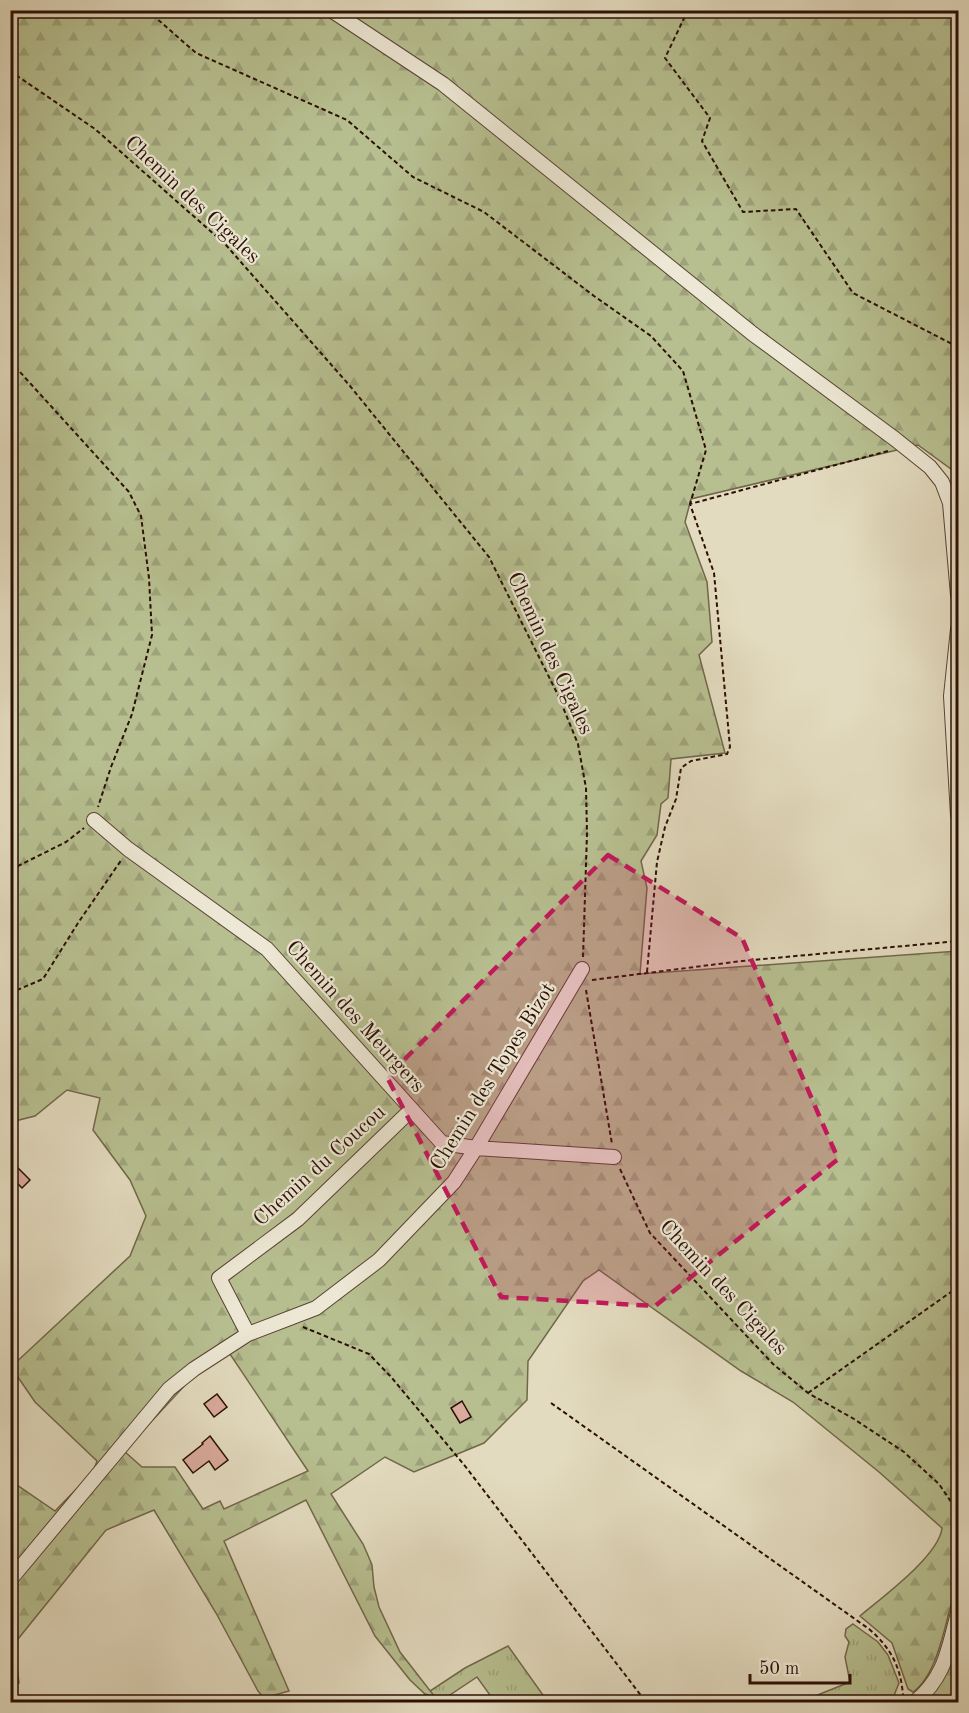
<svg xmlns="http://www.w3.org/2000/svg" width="969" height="1713" font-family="'Old Standard TT',serif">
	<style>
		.grass { fill: url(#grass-tufts); stroke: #71674a; stroke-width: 1.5 }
		.forest { fill: url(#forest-firs); stroke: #71674a; stroke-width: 1.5; fill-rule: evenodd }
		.building { fill: #daaa9c; stroke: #2b0f05; stroke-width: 1.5 }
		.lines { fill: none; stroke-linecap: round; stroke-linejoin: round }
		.minor-casing { stroke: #594234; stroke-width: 16 }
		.path { stroke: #2b0f05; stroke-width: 2; stroke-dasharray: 4.5 3; stroke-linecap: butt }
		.minor { stroke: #ede8d5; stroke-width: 14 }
		.marked { fill: #c2185b; fill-opacity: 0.2; stroke: #c2185b; stroke-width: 4.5; stroke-dasharray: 12 8; stroke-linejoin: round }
		.labels { text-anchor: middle; stroke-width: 4.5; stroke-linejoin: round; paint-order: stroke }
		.street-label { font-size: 21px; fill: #2b0f05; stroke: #ede8d5 }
	</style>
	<defs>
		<pattern id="grass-tufts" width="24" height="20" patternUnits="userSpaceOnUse" patternTransform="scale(1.5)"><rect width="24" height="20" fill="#b7bf90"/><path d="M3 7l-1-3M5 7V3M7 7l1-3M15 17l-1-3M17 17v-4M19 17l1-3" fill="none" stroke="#9ea37b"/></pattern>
		<pattern id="forest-firs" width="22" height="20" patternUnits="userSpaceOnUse" patternTransform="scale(1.5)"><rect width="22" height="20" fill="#b7bf90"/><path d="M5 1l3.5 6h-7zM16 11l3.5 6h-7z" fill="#9ea37b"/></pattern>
	</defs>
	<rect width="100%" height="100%" fill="#e3dbbf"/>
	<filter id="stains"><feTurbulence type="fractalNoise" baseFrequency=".00333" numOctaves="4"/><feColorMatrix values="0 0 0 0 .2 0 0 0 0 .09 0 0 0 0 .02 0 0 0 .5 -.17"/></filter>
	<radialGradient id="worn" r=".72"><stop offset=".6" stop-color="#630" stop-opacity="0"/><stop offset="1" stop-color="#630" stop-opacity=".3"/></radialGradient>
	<!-- grass -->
	<path class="grass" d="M 853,1624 L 878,1642 L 888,1655 L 899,1683 L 893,1698 L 889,1702 L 800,1702 L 850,1682 L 845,1657 L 849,1642 L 845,1636 L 846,1629 Z
		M 508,1646 L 548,1702 L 495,1702 L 477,1677 L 447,1697 L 444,1702 L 426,1702 L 424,1700 L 425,1694 L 434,1697 L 430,1691 L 465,1668 Z"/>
	<!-- forest -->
	<path class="forest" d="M 11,11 L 958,11 L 958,461 L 951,469 L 918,445 L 691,499 L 685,522 L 707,582 L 712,642 L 699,655 L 725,753 L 671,759 L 668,798 L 661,804 L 657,835 L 641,861 L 647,888 L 640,974 L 958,951 L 958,1581 C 946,1613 941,1672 913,1692 L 908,1689 L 892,1643 L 860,1616 C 881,1598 939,1556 942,1528 L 879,1472 L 793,1402 L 741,1371 L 599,1270 L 583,1281 L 528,1361 L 527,1400 L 484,1443 L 414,1472 L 385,1457 L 331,1494 L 363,1544 L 367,1553 L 372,1565 L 374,1587 L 379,1607 L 400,1652 L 435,1697 L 425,1694 L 410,1680 L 375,1636 L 306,1500 L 224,1541 L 289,1691 L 264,1698 L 258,1691 L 216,1613 L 154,1510 L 106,1530 L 14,1644 L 19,1683 L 11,1687 L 11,1481 L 55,1511 L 93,1472 L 97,1461 L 35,1402 L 11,1367 L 130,1256 L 146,1216 L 130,1180 L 93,1130 L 100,1098 L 67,1090 L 35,1116 L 11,1122 ZM 228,1351 L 308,1471 L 224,1509 L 220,1501 L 203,1509 L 175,1467 L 142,1467 L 124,1451 L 187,1383 Z
		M 958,1635 L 958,1702 L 924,1702 L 940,1683 Z"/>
	<!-- building -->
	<path class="building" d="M 10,1160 L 30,1180 L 22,1188 L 10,1176 Z
		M 217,1394 L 227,1407 L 214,1417 L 204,1404 Z
		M 462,1401 L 471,1417 L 460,1423 L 451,1408 Z
		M 210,1436 L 228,1460 L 215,1470 L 209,1461 L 193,1473 L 183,1460 L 203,1444 L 202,1443 Z"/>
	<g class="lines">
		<defs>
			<path id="minor" d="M 331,10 L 443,84 L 753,334 L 895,439 L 930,467 L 942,482 L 950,503 L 958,595
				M 958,629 L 951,696 L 958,815
				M 94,820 L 128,849 L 267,949 L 442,1143 L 476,1148 L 614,1157
				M 248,1334 L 219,1278 L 298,1219 L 411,1110
				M 10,1580 L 169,1389 L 194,1369 L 248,1334 L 316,1308 L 379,1260 L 454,1182 L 476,1148 L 582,969
				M 915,1702 C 945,1677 948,1650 958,1613"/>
		</defs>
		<!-- minor casing -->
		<use href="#minor" class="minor-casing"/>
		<!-- path -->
		<path class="path" d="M 147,10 L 196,53 L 347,120 L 413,177 L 484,212 L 594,296 L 651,336 L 683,371 L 706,450 L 690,504
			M 688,10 L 665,58 L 710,118 L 702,141 L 743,212 L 796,209 L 853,293 L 954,345 L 958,339
			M 942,10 L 958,23
			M 10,71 L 95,129 L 225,244 L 350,386 L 489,557 L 558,695 L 578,744 L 586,788 L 587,833 L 583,958
			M 10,361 L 129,492 L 141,516 L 149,578 L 152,635 L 132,714 L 111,767 L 98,807
			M 10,866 L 18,866 L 66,842 L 84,828
			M 647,972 L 657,862 L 665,827 L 676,799 L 681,768 L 691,761 L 727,754 L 730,747 L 714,573 L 690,504 L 888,451
			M 592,980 L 742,961 L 958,941
			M 586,990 L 612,1144
			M 10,993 L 43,979 L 78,923 L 122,859
			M 620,1169 L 650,1233 L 773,1364 L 808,1393 L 854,1419 L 904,1452 L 939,1484 L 958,1512
			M 303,1327 L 369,1354 L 392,1378 L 465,1466 L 646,1702
			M 808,1393 L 958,1287
			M 551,1403 L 869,1629 C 891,1648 901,1667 903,1696"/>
		<!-- minor -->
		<use href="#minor" class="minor"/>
	</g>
	<!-- marked area -->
	<path class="marked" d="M 608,855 L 742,938 L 838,1159 L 655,1306 L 501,1297 L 387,1077 Z"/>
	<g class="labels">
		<!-- street labels -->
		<g class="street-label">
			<text transform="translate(193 199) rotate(43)" y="7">Chemin des Cigales</text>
			<text transform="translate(551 653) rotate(65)" y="7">Chemin des Cigales</text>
			<text transform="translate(356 1016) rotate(48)" y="7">Chemin des Meurgers</text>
			<text transform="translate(492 1076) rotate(-58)" y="7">Chemin des Topes Bizot</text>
			<text transform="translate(319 1165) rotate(-42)" y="7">Chemin du Coucou</text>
			<text transform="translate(724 1287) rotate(47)" y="7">Chemin des Cigales</text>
		</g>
	</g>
	<!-- margin -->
	<rect width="969" height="1713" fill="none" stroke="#e3dbbf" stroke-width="36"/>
	<rect x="12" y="12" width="945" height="1689" fill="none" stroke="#2b0f05" stroke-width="3"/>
	<rect x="18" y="18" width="933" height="1677" fill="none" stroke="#2b0f05" stroke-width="1.5"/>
	<!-- scale -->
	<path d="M750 1674v9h100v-9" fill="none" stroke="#2b0f05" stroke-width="3"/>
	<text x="759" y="1674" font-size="18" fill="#2b0f05" stroke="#ede8d5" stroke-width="4.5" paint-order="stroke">50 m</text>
	<rect width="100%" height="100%" filter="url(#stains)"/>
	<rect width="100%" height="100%" fill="url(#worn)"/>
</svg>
